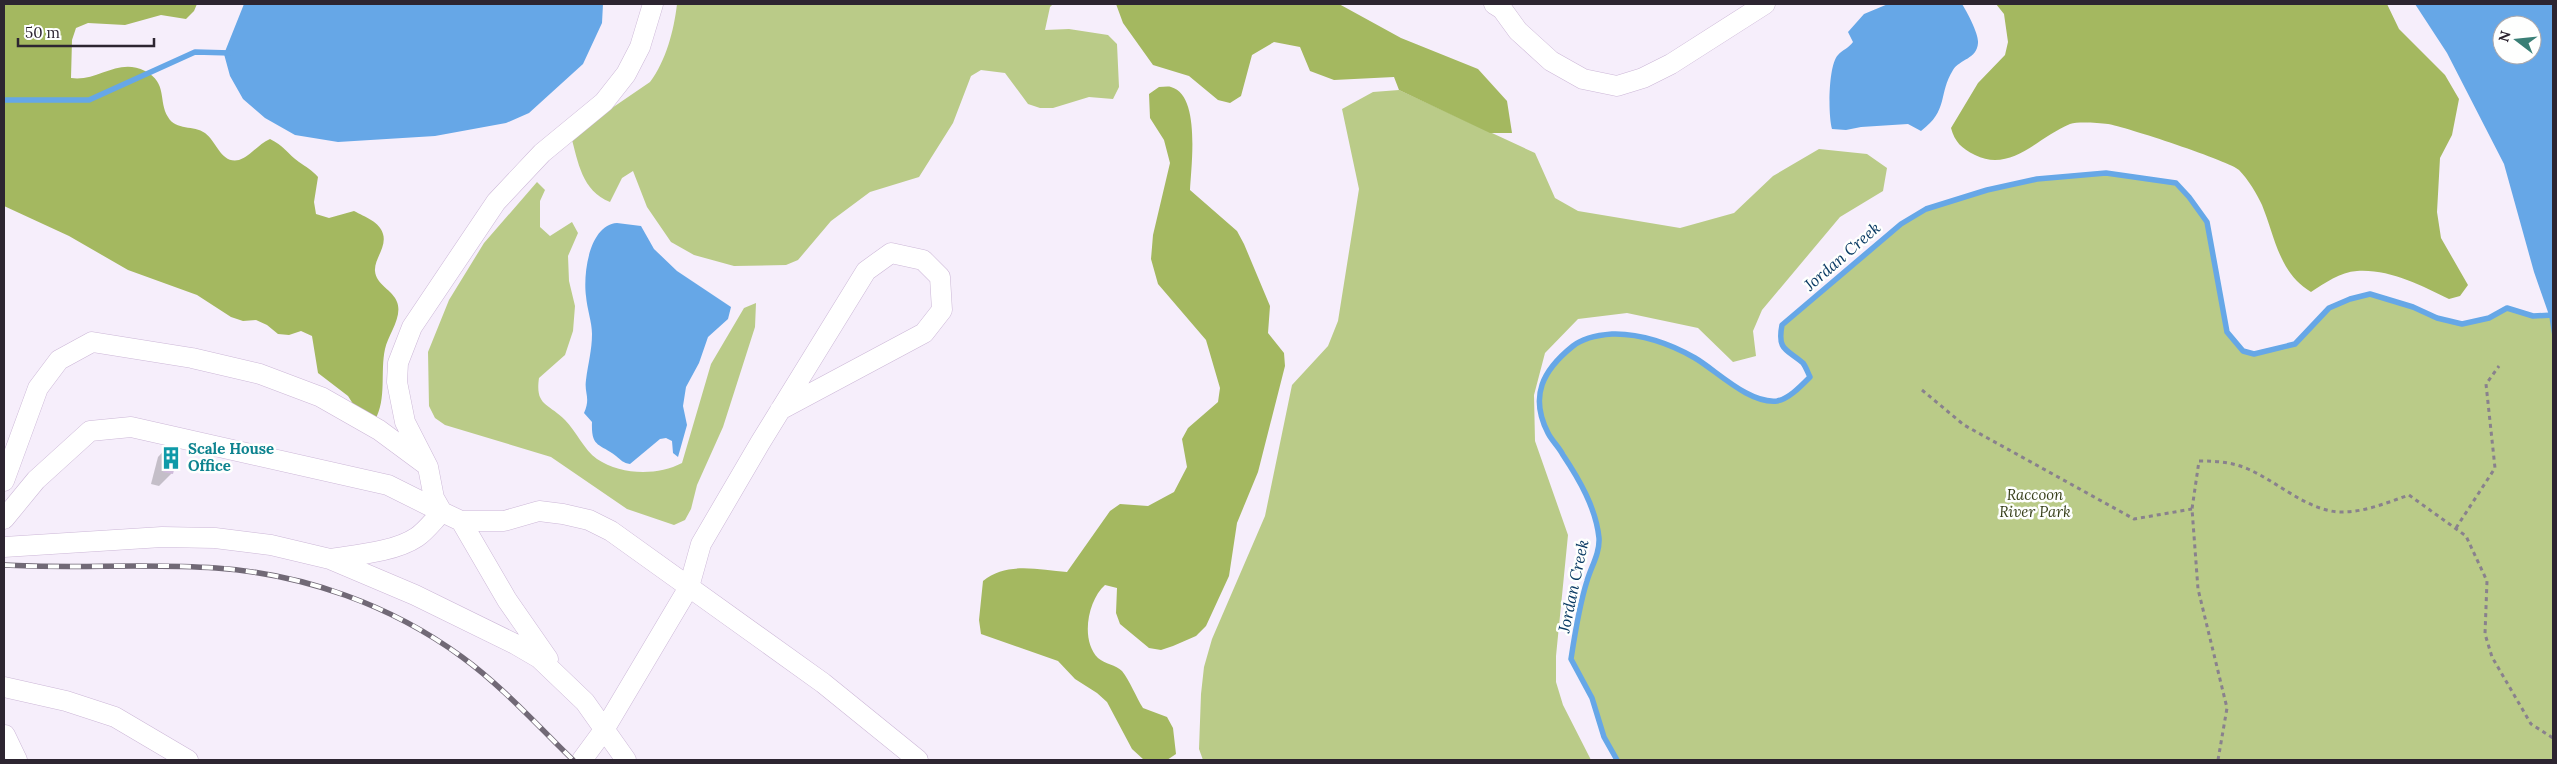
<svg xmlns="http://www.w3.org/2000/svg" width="2557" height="764" font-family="Lora,serif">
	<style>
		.green { fill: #bacb88 }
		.forest { fill: #a4b860 }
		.water { fill: #66a7e7; fill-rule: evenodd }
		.shadow { fill: #0003 }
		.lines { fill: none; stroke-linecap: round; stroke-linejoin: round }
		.stream { stroke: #66a7e7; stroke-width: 5.5 }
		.building { fill: #d0bbdb }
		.minor-casing { stroke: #ccb7d7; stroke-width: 21 }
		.path { stroke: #89818d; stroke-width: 3; stroke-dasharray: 4 4; stroke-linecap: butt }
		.minor { stroke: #fff; stroke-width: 20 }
		.rail-casing { stroke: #716976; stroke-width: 5.5 }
		.rail { stroke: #fefffe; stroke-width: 4; stroke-dasharray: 11; stroke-linecap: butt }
		.labels { text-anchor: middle; stroke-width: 5; stroke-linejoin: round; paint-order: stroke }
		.culture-label { font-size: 15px; font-weight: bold; fill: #0d838f; stroke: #fefffe; text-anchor: start }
		.park-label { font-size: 15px; font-style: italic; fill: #38401b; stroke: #fefffe }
		.water-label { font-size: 16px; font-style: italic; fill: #093a63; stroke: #fefffe }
	</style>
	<rect width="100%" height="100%" fill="#f6eefb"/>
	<!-- green -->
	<path class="green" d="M 677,4 L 1053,4 L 1050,7 L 1045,30 L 1069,29 L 1108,35 L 1117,44 L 1119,87 L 1113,99 L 1089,97 L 1053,108 L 1040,108 L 1028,104 L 1005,73 L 981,70 L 971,76 L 953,123 L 919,177 L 870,192 L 831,221 L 798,260 L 786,265 L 734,266 L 694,255 L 671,242 L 647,207 L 633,171 L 622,178 L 610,202 C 582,191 578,162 571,136 L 650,82 C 666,61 674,30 677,4 Z
		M 1399,90 L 1535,153 L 1555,198 L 1578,211 L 1680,228 L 1734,213 L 1773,176 L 1819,149 L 1867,154 L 1887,168 L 1883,191 L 1840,217 L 1762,310 L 1753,331 L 1756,356 L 1733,362 L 1698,328 L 1627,313 L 1578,319 L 1545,353 L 1534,395 L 1535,441 L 1568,535 L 1556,656 L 1556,682 L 1563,705 L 1591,760 L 1203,760 L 1199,749 L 1201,694 L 1204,667 L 1212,639 L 1265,516 L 1292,385 L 1328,346 L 1338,321 L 1359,189 L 1342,109 L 1373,92 Z
		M 2106,173 L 2176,183 L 2189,197 L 2207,222 L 2227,332 L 2243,351 L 2254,354 L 2295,344 L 2329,308 L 2350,299 L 2370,294 L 2413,307 L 2437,318 L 2462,324 L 2489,318 L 2507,308 L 2533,316 L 2553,315 L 2553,760 L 1617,760 L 1604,737 L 1592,698 L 1571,659 C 1575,633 1579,606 1587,581 C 1591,567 1600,553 1599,538 C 1596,508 1579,479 1563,455 C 1559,448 1552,441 1548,433 C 1529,396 1543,370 1573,346 C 1584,337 1599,335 1612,334 C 1640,333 1671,344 1695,358 C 1718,372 1747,405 1777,401 C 1789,399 1802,385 1810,377 C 1798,352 1776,358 1782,325 L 1901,224 L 1926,209 L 1987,190 L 2037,179 Z
		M 537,182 L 545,190 L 540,201 L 540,227 L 550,236 L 572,222 L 578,233 L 568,256 L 569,281 L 575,306 L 573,331 L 565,355 L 539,378 C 535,406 548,403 565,420 C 576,431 584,450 597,459 C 621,475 657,476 682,463 L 711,364 L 744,308 L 756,303 L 755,327 L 723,427 L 697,485 L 691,509 L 685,520 L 674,525 L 627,509 L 551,457 L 445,425 L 435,418 L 429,406 L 428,352 L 449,300 L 484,243 Z"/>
	<!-- forest -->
	<path class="forest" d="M 4,4 L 197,4 L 194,11 L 186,19 L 161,15 L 125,25 L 88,23 L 76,28 L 72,40 L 71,78 C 98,82 118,57 145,71 C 168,83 158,101 168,117 C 176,131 194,125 205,133 C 217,142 221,164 239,160 C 250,157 258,144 270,139 C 283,145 288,154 299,162 C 306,167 312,170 318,177 L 314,202 L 316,214 L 329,218 L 354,211 C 365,217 380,222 383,234 C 387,247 374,259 375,271 C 376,285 393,290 397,302 C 403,317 388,335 385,349 C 380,372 387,399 375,420 L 355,407 L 348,396 L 318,373 L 312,336 L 301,331 L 289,335 L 278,334 L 267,325 L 256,320 L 243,321 L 231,317 L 197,295 L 128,270 L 69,236 L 4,206 Z
		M 1116,4 L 1339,4 L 1401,38 L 1478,69 L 1507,101 L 1512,133 L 1490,133 L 1399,90 L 1394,77 L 1334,80 L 1310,71 L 1300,47 L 1274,42 L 1252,55 L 1241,96 L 1230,103 L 1218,100 L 1189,76 L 1153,65 L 1123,23 Z
		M 1996,4 L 2387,4 L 2399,29 L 2445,75 L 2459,99 L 2452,135 L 2440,158 L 2437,212 L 2441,238 L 2468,285 L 2460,296 L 2449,299 C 2420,285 2390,269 2357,271 C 2340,272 2325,283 2311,292 C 2279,273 2275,237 2262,205 C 2257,194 2248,179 2239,170 C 2232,162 2123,126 2108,124 C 2098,123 2079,121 2070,124 C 2038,137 2011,173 1975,155 C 1961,148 1955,142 1951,128 L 1978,83 L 2005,55 L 2008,42 L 2004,14 Z
		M 1159,87 C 1163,87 1168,86 1171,87 C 1201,95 1191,167 1190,190 L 1237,231 L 1244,244 L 1270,306 L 1268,333 L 1284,353 L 1285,366 L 1258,472 L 1237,523 L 1229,576 L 1206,626 L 1196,636 L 1173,646 L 1161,650 L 1149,648 L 1120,624 L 1116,613 L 1117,588 L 1105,585 C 1088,600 1080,640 1098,658 C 1105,664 1116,665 1122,671 C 1130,681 1136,697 1143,708 L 1167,717 L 1173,728 L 1176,754 L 1167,760 L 1144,760 L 1132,749 L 1107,702 L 1097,693 L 1075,679 L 1058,661 L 981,634 L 979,620 L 983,581 C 1007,561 1039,570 1067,572 L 1110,511 L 1120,504 L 1148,506 L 1174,492 L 1187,467 L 1182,439 L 1188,428 L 1218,402 L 1220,388 L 1206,340 L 1158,284 L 1151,259 L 1153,235 L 1170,163 L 1164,140 L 1150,118 L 1149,94 Z"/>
	<!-- water -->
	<path class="water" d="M 244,4 L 603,4 L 602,23 L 583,64 L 529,113 L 506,123 L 435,136 L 338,142 L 295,135 L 265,118 L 243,99 L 230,76 L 224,54 Z
		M 1888,4 L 1962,4 C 1967,12 1979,34 1978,43 C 1977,59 1960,59 1953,70 C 1938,94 1949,110 1921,131 L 1908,124 L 1861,127 L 1846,130 L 1832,129 C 1828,116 1828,65 1838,55 C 1842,50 1849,48 1853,42 L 1848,32 L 1864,14 Z
		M 2415,4 L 2553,4 L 2553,341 L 2549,315 L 2534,272 L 2504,164 L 2447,53 ZM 2502,25 L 2532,25 L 2532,55 L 2502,55 Z
		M 617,223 L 641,226 L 654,249 L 677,271 L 731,307 L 728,319 L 708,337 L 699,363 L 686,387 L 683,406 L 687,425 L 678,457 L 673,453 L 672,441 L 666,438 L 660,439 L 630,464 C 623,463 621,460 616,456 C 599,443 591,448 592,422 L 584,413 C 591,397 584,394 586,380 C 588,364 592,350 592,334 C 592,322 587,309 586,296 C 583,274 589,225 617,223 Z"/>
	<!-- shadow -->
	<path class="shadow" d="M 170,444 L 172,473 L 159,486 L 151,484 L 158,457 Z"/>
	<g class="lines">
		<!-- stream -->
		<path class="stream" d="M 4,100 L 89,100 L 195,52 L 231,53
			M 1617,760 L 1604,737 L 1592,698 L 1571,659 C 1575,633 1579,606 1587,581 C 1591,567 1600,553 1599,538 C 1596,508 1579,479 1563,455 C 1559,447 1552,441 1548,433 C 1529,396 1543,370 1573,346 C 1584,337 1599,335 1612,334 C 1640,333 1671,344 1695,358 C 1717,371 1749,404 1777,401 C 1789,399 1802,385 1810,377 C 1808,373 1806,367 1803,363 C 1787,349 1777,351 1782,325 L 1901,224 L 1926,209 L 1987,190 L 2037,179 L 2106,173 L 2176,183 L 2189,197 L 2207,222 L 2227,332 L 2243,351 L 2254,354 L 2295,344 L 2329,308 L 2350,299 L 2370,294 L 2413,307 L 2437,318 L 2462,324 L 2489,318 L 2507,308 L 2533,316 L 2553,315"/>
	</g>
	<!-- building -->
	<path class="building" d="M 170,443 L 180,445 L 173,474 L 163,472 Z"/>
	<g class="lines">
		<defs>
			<path id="minor" d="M 653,4 L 640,47 L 626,74 L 604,102 L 542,153 L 496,202 L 412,327 L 398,363 L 397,382 L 405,422 L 428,467 L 434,498 L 442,512 L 461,521 L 504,521 L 539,511 L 563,514 L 589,520 L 611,531 L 823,683 L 918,760
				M 1494,4 L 1502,9 L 1518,31 L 1551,61 L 1583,79 L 1617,86 L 1643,78 L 1671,64 L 1765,4
				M 4,481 L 38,388 L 59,360 L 92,342 L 192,358 L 260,374 L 321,397 L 379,430 L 425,464
				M 4,519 L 36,480 L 90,431 L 131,427 L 388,485 L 442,512 C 434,520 426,531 417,537 C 395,552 355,555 330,559
				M 461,521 L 507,600 L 548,659
				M 4,547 L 162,537 L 215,538 L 271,545 L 330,559 L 415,595 L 515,644 L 539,658 L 585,702 L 626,760
				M 4,687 L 66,701 L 115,717 L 188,760
				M 5,735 L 17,760
				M 582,760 L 604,730 L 689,587 L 701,544 L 760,443 L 866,271 L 891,253 L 923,260 L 940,277 L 942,310 L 924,333 L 780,410"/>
		</defs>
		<!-- minor casing -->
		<use href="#minor" class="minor-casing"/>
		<!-- path -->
		<path class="path" d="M 1922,390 L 1964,425 L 2134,519 L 2192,509
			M 2456,528 L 2495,468 L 2486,384 L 2499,366
			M 2218,760 L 2227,708 L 2198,589 L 2192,509 L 2199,461 C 2217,461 2232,462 2248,469 C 2278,482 2305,509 2338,512 C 2363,513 2386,503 2409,495 L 2466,536 L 2487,581 L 2485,634 L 2492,657 L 2531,724 L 2553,738"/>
		<!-- minor -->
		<use href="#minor" class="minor"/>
		<defs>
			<path id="rail" d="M 4,565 C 74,569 145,563 216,568 C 304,574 391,605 462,657 C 503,687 537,725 573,760"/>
		</defs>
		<!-- rail casing -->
		<use href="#rail" class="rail-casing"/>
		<!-- rail -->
		<use href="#rail" class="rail"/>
	</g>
	<!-- icons -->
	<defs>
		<symbol id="building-bare" viewBox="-9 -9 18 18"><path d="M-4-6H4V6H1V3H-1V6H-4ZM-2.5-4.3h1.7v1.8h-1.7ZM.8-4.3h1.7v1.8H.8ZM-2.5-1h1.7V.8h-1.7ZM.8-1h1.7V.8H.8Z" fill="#0f9aa8" stroke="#fefffe" stroke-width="2.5" paint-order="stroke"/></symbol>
	</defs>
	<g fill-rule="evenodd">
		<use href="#building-bare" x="155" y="442" width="32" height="32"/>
	</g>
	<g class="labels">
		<!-- culture labels -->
		<g class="culture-label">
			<text x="188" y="454">Scale House<tspan x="188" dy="17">Office</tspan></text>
		</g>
		<!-- park labels -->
		<g class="park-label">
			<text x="2035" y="500">Raccoon<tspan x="2035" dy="17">River Park</tspan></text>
		</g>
		<!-- water labels -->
		<g class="water-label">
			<text transform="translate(1842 256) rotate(-41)" y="6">Jordan Creek</text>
			<text transform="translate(1573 586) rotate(-78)" y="6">Jordan Creek</text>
		</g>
	</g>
	<!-- border -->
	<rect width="2557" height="764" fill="none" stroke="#2d2531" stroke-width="10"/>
	<!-- north arrow -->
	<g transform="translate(2517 40) rotate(286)"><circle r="24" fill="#fefffe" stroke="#aaa8ac"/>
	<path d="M0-4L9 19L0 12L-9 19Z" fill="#397f76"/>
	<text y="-8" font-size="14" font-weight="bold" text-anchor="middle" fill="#2d2531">N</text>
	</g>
	<!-- scale -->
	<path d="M18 38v8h136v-8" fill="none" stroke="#2d2531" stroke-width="2.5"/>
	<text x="25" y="38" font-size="15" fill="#2d2531" stroke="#fefffe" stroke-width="4" paint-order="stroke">50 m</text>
</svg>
